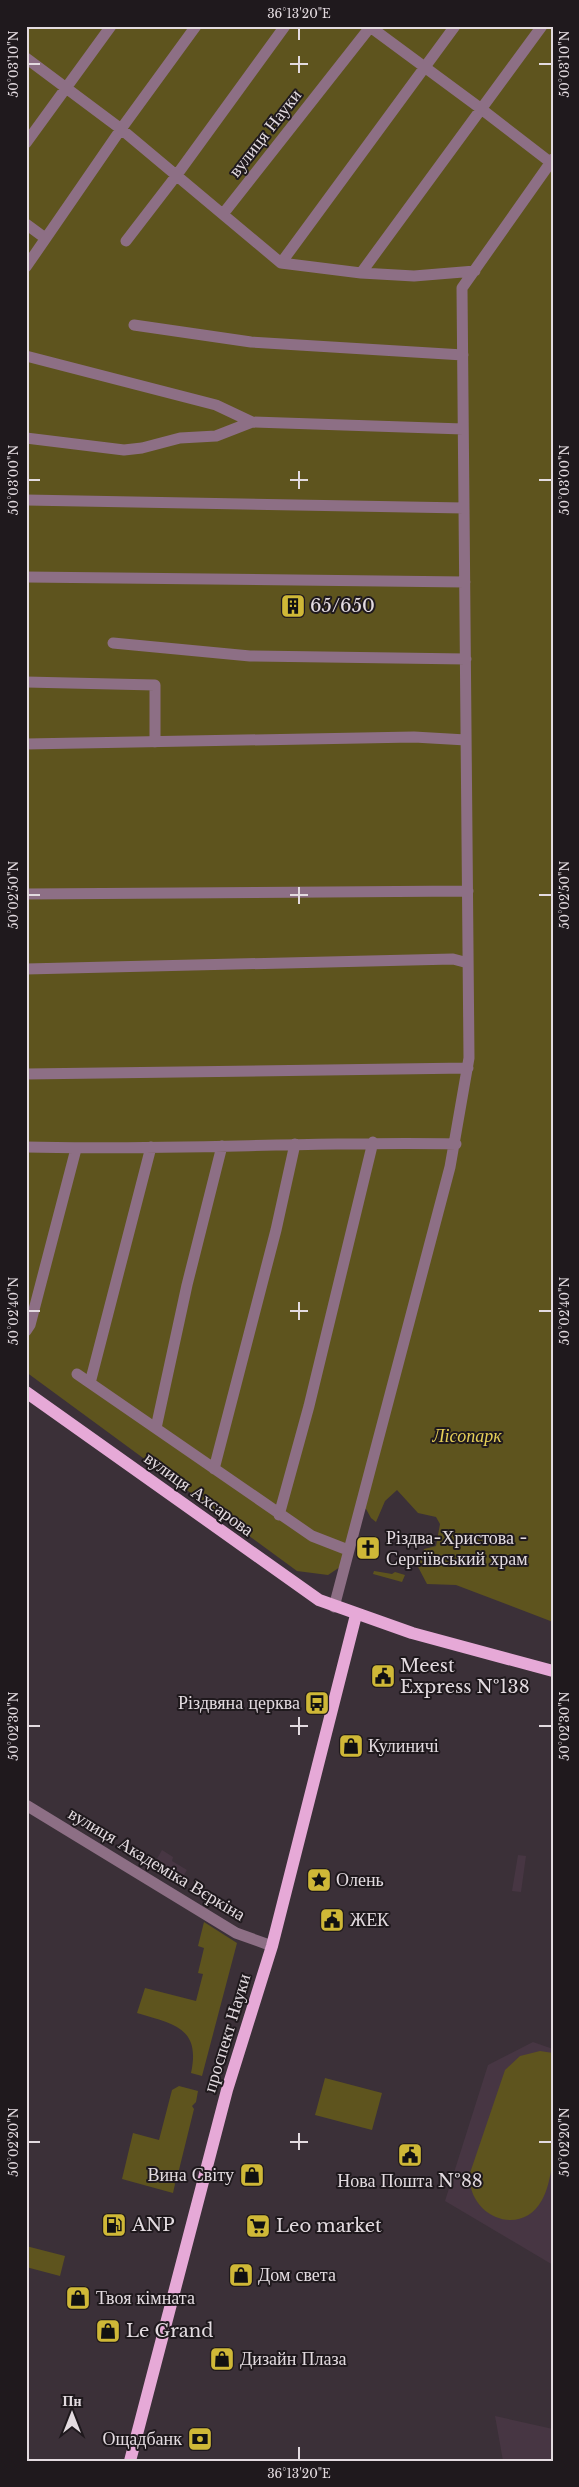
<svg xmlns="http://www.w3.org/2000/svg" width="579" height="2487" font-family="'Libre Baskerville',serif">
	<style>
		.built { fill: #473643 }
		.green { fill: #5e541e }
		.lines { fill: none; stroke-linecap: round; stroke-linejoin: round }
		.minor { stroke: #8d6f85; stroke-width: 11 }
		.major { stroke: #e6a9d7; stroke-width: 12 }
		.ticks { fill: none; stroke: #e3dbe0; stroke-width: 2 }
		.labels { text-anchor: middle; stroke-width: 4; stroke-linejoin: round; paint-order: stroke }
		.street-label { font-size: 18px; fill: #e3dbe0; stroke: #1f191d }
		.poi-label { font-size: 18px; fill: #e3dbe0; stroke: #1f191d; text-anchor: start }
		.park-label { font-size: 18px; font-style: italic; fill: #e5cf58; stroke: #1f191d }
		.neatline { fill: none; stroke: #e3dbe0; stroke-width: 2 }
		.ticks-label { font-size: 12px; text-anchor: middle; fill: #e3dbe0 }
	</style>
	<rect width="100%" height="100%" fill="#3b3038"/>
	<!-- built -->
	<path class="built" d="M 162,1850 L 173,1857 L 172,1861 L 187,1870 L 181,1880 L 154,1864 Z
		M 518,1855 L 526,1856 L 521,1892 L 512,1891 Z
		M 533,2042 L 553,2049 L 553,2265 L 445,2201 L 488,2065 Z
		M 495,2416 L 553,2429 L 553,2461 L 503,2461 Z"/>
	<!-- green -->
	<path class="green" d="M 26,26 L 553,26 L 553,1622 L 456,1585 L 427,1584 L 417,1565 L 424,1549 L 436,1546 L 440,1524 L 436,1517 L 418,1513 L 397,1490 L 385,1501 L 376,1522 L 371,1518 L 366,1509 L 359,1509 L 340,1567 L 328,1575 L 297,1571 L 26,1372 Z
		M 374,1571 L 392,1574 L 395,1572 L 405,1575 L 402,1582 L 373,1574 Z
		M 204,1922 L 237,1943 L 202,2076 L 191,2073 C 201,2027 173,2024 137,2013 L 145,1988 L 196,2001 L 203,1974 L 198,1973 L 204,1948 L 198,1946 Z
		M 540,2051 L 553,2053 C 553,2092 560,2168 542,2200 C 521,2239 466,2216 470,2173 L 505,2070 L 520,2056 Z
		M 325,2078 L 382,2093 L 372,2130 L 315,2115 Z
		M 179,2086 L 198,2091 L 196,2102 L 192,2106 L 194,2109 L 177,2178 L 173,2180 L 175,2184 L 173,2193 L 122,2179 L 133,2133 L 159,2140 L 172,2090 Z
		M 26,2246 L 65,2256 L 60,2276 L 26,2267 Z"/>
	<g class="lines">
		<!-- minor -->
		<path class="minor" d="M 369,26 L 480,108 L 550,162
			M 26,58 L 121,129 L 281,263 L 361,273 L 414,276 L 475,271
			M 26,143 L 111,26
			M 223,214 L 371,26
			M 26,224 L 45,238
			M 126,241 L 176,176 L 285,26
			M 281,263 L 455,26
			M 26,267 L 121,129 L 196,26
			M 361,273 L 542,26
			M 134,325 L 251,342 L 463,355
			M 26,356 L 216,405 L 252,422
			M 26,438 L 124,450 L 142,448 L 180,438 L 216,436 L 252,422 L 463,429
			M 26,500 L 464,508
			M 26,577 L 465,582
			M 113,643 L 250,656 L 466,659
			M 26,682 L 155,685 L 155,742
			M 26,744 L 414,737 L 466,740
			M 26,894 L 468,891
			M 26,969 L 453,959 L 468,963
			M 26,1074 L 468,1068
			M 26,1147 C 169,1151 313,1141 456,1144
			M 26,1331 L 30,1325 L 76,1149
			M 77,1374 L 312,1536 L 348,1550
			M 90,1383 L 151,1147
			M 156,1428 L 187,1285 L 222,1146
			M 214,1469 L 276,1230 L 295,1144
			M 279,1515 L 309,1406 L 373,1142
			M 334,1607 L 450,1167 L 469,1058 L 462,288 L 553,159
			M 26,1805 L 236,1933 L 272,1946"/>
		<!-- major -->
		<path class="major" d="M 26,1392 L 319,1600 L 412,1633 L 553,1671
			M 130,2461 L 227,2090 L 272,1946 L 356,1615"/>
	</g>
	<!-- ticks -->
	<path class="ticks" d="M 299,28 L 299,40M 299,56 L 299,73M 28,64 L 40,64M 290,64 L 308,64M 539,64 L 552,64M 299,471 L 299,489M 28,480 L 40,480M 290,480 L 308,480M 539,480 L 552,480M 299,887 L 299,904M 28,895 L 40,895M 290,895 L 308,895M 539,895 L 552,895M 299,1302 L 299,1320M 28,1311 L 40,1311M 290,1311 L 308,1311M 539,1311 L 552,1311M 299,1717 L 299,1735M 28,1726 L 40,1726M 290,1726 L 308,1726M 539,1726 L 552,1726M 299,2133 L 299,2150M 28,2142 L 40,2142M 290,2142 L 308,2142M 539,2142 L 552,2142M 299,2447 L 299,2460"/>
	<!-- icons -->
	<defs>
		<symbol id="building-square" viewBox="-11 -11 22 22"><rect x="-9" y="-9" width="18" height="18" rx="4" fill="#cfb837" stroke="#1f191d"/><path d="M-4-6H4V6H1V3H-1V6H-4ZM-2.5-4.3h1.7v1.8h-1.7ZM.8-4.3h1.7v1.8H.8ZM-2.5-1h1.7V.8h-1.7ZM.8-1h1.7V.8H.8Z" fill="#111"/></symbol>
		<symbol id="church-square" viewBox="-11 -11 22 22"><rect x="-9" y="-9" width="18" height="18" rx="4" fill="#cfb837" stroke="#1f191d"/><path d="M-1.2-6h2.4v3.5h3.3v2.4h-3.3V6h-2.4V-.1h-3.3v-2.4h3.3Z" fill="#111"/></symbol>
		<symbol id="civic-square" viewBox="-11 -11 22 22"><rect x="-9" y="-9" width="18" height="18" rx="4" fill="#cfb837" stroke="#1f191d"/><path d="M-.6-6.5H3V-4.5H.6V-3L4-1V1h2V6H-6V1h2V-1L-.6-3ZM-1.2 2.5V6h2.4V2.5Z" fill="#111"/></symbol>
		<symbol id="bus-square" viewBox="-11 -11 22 22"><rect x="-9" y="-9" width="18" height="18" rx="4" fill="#cfb837" stroke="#1f191d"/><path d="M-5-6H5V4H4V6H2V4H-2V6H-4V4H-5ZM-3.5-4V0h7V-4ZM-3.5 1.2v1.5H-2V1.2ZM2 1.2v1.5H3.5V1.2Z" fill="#111"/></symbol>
		<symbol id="shop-square" viewBox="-11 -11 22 22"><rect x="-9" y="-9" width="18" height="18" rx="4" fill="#cfb837" stroke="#1f191d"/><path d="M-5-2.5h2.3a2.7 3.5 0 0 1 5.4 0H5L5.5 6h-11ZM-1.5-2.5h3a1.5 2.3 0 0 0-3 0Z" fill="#111"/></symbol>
		<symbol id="sight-square" viewBox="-11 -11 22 22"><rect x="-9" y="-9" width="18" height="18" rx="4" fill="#cfb837" stroke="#1f191d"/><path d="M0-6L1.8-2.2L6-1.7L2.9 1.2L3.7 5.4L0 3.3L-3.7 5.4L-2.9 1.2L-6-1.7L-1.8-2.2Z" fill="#111"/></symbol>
		<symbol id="fuel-square" viewBox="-11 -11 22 22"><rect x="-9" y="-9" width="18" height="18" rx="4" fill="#cfb837" stroke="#1f191d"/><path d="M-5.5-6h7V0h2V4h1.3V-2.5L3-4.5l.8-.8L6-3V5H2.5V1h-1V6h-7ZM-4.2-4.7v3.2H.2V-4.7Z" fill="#111"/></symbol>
		<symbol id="supermarket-square" viewBox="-11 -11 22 22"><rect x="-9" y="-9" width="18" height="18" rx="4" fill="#cfb837" stroke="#1f191d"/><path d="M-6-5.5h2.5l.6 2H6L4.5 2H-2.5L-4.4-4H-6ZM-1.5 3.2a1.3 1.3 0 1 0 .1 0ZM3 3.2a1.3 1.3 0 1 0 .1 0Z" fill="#111"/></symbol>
		<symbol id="bank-square" viewBox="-11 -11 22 22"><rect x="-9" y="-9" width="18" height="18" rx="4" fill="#cfb837" stroke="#1f191d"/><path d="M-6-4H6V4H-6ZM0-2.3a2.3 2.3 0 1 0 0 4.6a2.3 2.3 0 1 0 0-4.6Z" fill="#111"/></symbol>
	</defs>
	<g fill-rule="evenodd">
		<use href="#building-square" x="279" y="592" width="28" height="28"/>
		<use href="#church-square" x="354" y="1534" width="28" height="28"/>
		<use href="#civic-square" x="369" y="1662" width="28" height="28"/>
		<use href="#bus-square" x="303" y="1689" width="28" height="28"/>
		<use href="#shop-square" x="337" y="1732" width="28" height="28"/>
		<use href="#sight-square" x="305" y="1866" width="28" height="28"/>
		<use href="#civic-square" x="318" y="1906" width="28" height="28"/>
		<use href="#civic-square" x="396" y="2141" width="28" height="28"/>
		<use href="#shop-square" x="238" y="2161" width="28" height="28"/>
		<use href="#fuel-square" x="100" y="2211" width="28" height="28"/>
		<use href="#supermarket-square" x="244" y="2212" width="28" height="28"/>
		<use href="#shop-square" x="227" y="2261" width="28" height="28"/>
		<use href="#shop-square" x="64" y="2284" width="28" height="28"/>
		<use href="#shop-square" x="94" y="2317" width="28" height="28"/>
		<use href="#shop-square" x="208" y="2345" width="28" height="28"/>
		<use href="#bank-square" x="186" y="2425" width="28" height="28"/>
	</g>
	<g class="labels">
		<!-- street labels -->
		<g class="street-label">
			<text transform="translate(265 133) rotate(-52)" y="6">вулиця Науки</text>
			<text transform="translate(199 1494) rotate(36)" y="6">вулиця Ахсарова</text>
			<text transform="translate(157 1864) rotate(31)" y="6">вулиця Академіка Вєркіна</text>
			<text transform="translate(227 2033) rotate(-73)" y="6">проспект Науки</text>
		</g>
		<!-- poi labels -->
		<g class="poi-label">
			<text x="310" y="612">65/650</text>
			<text x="386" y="1544">Різдва-Христова -<tspan x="386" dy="21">Сергіївський храм</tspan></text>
			<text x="400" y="1672">Meest<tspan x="400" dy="21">Express №138</tspan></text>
			<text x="300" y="1709" text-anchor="end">Різдвяна церква</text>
			<text x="368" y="1752">Кулиничі</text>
			<text x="336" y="1886">Олень</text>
			<text x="350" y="1926">ЖЕК</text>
			<text x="234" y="2181" text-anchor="end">Вина Світу</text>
			<text x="410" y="2187" text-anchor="middle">Нова Пошта №88</text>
			<text x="132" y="2231">ANP</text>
			<text x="276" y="2232">Leo market</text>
			<text x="258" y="2281">Дом света</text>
			<text x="96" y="2304">Твоя кімната</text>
			<text x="126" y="2337">Le Grand</text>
			<text x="240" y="2365">Дизайн Плаза</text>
			<text x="182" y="2445" text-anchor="end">Ощадбанк</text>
		</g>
		<!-- park labels -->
		<g class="park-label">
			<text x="467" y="1442">Лісопарк</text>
		</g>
	</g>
	<!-- border -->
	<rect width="579" height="2487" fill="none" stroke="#1f191d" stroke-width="55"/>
	<!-- north arrow -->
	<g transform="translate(72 2414)" stroke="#1f191d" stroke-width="4" paint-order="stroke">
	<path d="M0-4L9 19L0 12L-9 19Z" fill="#e3dbe0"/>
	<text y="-8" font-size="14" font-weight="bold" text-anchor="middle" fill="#e3dbe0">Пн</text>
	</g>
	<rect x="28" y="28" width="524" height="2432" class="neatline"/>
	<g class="ticks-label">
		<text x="299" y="18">36°13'20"E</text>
		<text transform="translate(14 64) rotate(-90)" y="4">50°03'10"N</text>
		<text transform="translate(565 64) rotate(-90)" y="4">50°03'10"N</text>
		<text transform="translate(14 480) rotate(-90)" y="4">50°03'00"N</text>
		<text transform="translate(565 480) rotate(-90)" y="4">50°03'00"N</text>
		<text transform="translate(14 895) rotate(-90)" y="4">50°02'50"N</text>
		<text transform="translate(565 895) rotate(-90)" y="4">50°02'50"N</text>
		<text transform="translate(14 1311) rotate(-90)" y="4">50°02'40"N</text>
		<text transform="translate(565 1311) rotate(-90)" y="4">50°02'40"N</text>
		<text transform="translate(14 1726) rotate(-90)" y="4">50°02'30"N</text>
		<text transform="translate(565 1726) rotate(-90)" y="4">50°02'30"N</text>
		<text transform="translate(14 2142) rotate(-90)" y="4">50°02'20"N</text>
		<text transform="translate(565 2142) rotate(-90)" y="4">50°02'20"N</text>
		<text x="299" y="2478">36°13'20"E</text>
	</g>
</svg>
